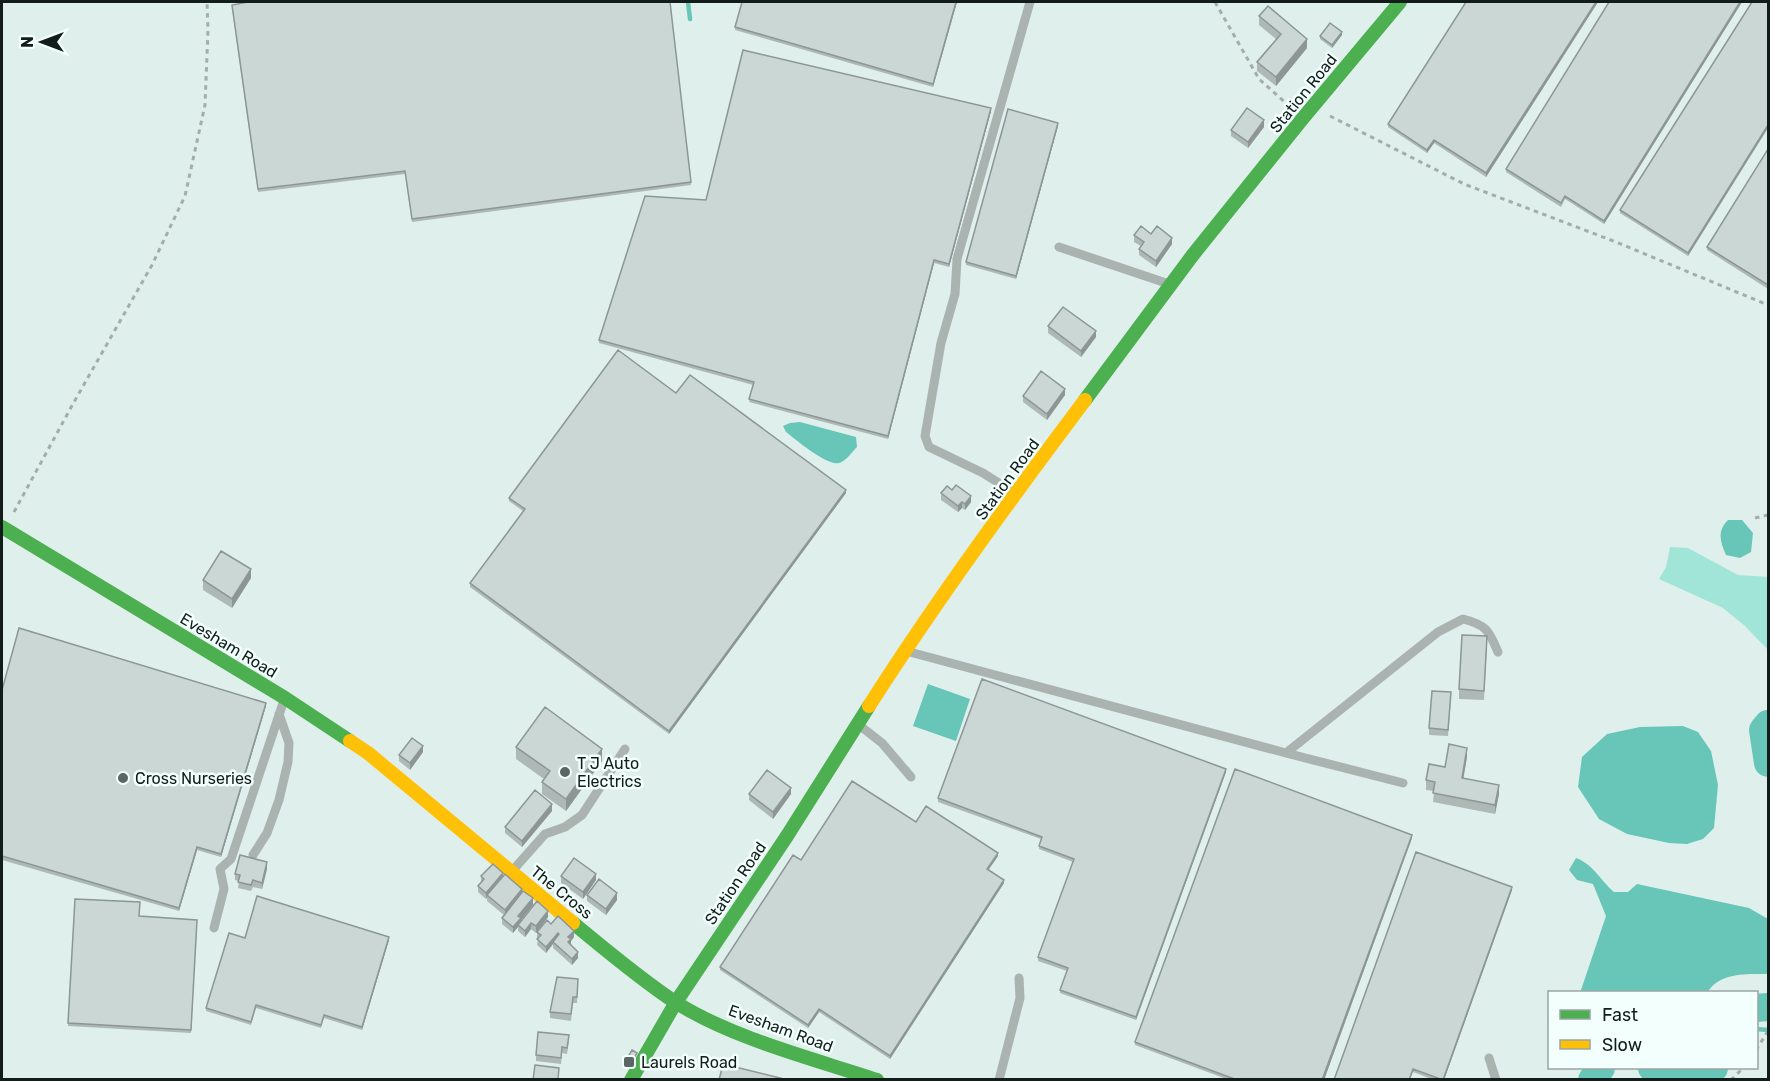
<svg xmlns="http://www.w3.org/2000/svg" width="1770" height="1081" font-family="Rubik,sans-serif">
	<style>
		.green { fill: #a1e5d9 }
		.water { fill: #67c6b8 }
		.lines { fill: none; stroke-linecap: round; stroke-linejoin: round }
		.stream { stroke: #67c6b8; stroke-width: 4.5 }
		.river { stroke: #67c6b8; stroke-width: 28 }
		.path { stroke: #a4adab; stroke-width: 3; stroke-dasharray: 4.5 4.5; stroke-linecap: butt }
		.lane { stroke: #abb3b0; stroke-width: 9 }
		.fast { stroke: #4caf50; stroke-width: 14 }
		.slow { stroke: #ffc107; stroke-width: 14 }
		.wall { fill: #aeb9b6 }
		.shaded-wall { fill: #8d9694 }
		.building { fill: #cad7d4; stroke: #8d9694; stroke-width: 1.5 }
		.poi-dot { fill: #5a6664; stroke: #f3fffc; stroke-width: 2 }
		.labels { text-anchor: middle; stroke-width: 5; stroke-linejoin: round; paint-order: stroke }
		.street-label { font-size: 16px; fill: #121d1b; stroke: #f3fffc }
		.poi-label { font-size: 16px; fill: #121d1b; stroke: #f3fffc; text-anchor: start }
	</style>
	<rect width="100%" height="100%" fill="#dfefec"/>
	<!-- green -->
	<path class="green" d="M 1670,547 L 1688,548 L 1738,575 L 1768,577 L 1768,650 L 1745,626 L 1723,608 L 1659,579 L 1666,567 Z"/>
	<!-- water -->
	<path class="water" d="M 800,422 L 856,437 L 857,447 C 852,452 846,461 839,463 C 827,466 796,440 786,432 L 783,426 L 790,423 Z
		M 1728,520 L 1742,520 L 1753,533 L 1751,552 L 1740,558 L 1726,555 C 1720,542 1717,531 1728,520 Z
		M 928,684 L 970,699 L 956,741 L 913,726 Z
		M 1683,726 L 1698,732 L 1711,751 L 1718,785 L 1714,828 L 1703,839 L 1687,844 L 1669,843 L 1627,834 L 1599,819 L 1578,787 L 1582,757 L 1607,734 L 1640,727 Z
		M 1576,858 C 1593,864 1601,881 1614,892 L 1628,892 L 1637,884 L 1749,908 L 1768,919 L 1768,974 C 1749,974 1719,972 1708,992 L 1583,992 L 1581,990 L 1606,916 L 1593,884 L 1577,880 L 1569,870 Z"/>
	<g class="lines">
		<!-- stream -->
		<path class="stream" d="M 688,2 L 690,19
			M 1756,1029 L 1768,1030"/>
		<!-- river -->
		<path class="river" d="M 1768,724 L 1763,730 L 1768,763
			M 1756,1008 L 1768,1007
			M 1652,1068 C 1674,1074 1694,1081 1714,1068
			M 1592,1080 L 1601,1068"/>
		<!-- path -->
		<path class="path" d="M 1215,2 L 1259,79 L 1288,105
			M 1330,116 L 1464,184 L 1616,242 L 1768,305
			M 14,512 L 74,402 L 152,265 L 185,196 L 205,105 L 208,30 L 207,2
			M 1755,518 L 1768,515
			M 1756,1050 L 1768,1031
			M 1731,1080 L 1743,1068"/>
		<!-- lane -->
		<path class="lane" d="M 1059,247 L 1169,284
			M 1013,492 L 983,473 L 929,447 L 925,436 L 941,343 L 955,294 L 957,259 L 1030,2
			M 906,651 L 1286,753 L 1403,783
			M 859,725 L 882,743 L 911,777
			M 1286,753 L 1438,632 L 1463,619 C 1487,625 1489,631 1498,652
			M 253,855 L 267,833 L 279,800 L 288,762 L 289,743 L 279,714
			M 513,870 L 545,834 L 565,827 L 582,815 L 625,749
			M 214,928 L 224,889 L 220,869 L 231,859 L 284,700
			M 1489,1058 L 1496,1080
			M 999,1080 L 1020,998 L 1019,978"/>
		<!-- fast -->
		<path class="fast" d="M 1085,400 L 1192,256 L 1303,118 L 1400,2
			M 2,527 L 285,698 L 350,741
			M 573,923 C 606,950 640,979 675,1002 C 734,1039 811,1058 877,1080
			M 631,1080 L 676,1002 L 787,836 L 869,706"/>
		<!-- slow -->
		<path class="slow" d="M 869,706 C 936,601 1010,500 1085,400
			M 350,741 L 368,753 L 573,923"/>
	</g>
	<!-- wall -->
	<path class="wall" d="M 742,2 L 957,2 L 933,87 L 735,30 L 735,27 Z
		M 1598,2 L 1486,177 L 1434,143 L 1427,153 L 1388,127 L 1388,124 Z
		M 1609,2 L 1742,2 L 1604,224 L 1565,199 L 1561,207 L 1506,172 L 1506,169 Z
		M 1752,2 L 1688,256 L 1620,213 L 1620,210 Z
		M 232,8 L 691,182 L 691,185 L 412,222 L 405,174 L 258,192 Z
		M 1259,16 L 1307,48 L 1276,86 L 1257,71 L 1257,62 L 1276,39 L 1259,25 Z
		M 1342,35 L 1332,48 L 1320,39 L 1320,36 Z
		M 991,111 L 949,267 L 934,263 L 888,439 L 749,402 L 753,385 L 599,343 L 599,340 L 706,200 Z
		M 1058,126 L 1016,279 L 966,265 L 966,262 Z
		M 1264,127 L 1248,148 L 1231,136 L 1231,130 Z
		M 1768,149 L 1768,289 L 1707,250 L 1707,247 Z
		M 1151,234 L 1172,244 L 1156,267 L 1139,255 L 1139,249 L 1141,246 L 1134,242 L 1134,235 Z
		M 1048,326 L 1096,337 L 1081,357 L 1048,333 Z
		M 676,393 L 846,493 L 669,734 L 470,587 L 470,583 L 523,511 L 509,501 L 509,498 Z
		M 1065,395 L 1047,420 L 1023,402 L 1023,396 Z
		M 941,493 L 971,502 L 965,510 L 962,508 L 958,512 L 941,500 Z
		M 251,578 L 232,608 L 203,590 L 203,580 Z
		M 1487,645 L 1484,700 L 1459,699 L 1459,689 Z
		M 2,690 L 266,706 L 221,857 L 197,850 L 179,911 L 2,860 Z
		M 1451,699 L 1448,736 L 1429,735 L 1429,728 Z
		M 516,747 L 602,761 L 566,811 L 542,794 L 542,782 L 544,779 L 516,759 Z
		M 423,752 L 410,770 L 399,761 L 399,755 Z
		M 1467,757 L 1463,778 L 1499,794 L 1495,814 L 1433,802 L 1434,791 L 1426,790 L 1426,780 L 1445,767 Z
		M 1226,772 L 1136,1020 L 1060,993 L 1060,990 L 1067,971 L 1038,961 L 1038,957 L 1073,862 L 1039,849 L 1041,839 L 938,802 L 938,798 Z
		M 749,794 L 791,794 L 773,819 L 749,800 Z
		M 552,811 L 522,847 L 505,833 L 505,827 Z
		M 916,822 L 998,856 L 988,870 L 1004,883 L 890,1059 L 819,1012 L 808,1028 L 720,970 L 720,967 L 801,860 Z
		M 1412,838 L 1324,1080 L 1229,1080 L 1135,1045 L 1135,1042 Z
		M 267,869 L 262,889 L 253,887 L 251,891 L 238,888 L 239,881 L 235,880 L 235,874 Z
		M 481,876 L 503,876 L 522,892 L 533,905 L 521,920 L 521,922 L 548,917 L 536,933 L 531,929 L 525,937 L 518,931 L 518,927 L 513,933 L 502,924 L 502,918 L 504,915 L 487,901 L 487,897 L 486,899 L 478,892 L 478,886 L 481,882 Z
		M 561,876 L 596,880 L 583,899 L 561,883 Z
		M 1512,890 L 1444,1080 L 1434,1080 L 1413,1072 L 1410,1080 L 1334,1080 Z
		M 587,895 L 617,900 L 606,915 L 587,901 Z
		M 75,899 L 139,917 L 197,920 L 191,1033 L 68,1026 Z
		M 551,924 L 574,937 L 571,941 L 571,945 L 578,958 L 572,965 L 553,948 L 553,944 L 546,953 L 537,945 L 538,939 L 537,938 L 537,932 Z
		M 245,938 L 389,940 L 362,1030 L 324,1018 L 321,1028 L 256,1008 L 251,1025 L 206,1011 L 206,1008 Z
		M 578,985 L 577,1003 L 573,1003 L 571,1021 L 550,1018 L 550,1012 Z
		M 569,1041 L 567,1054 L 562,1053 L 561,1064 L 536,1061 L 536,1055 Z
		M 637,1056 L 633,1063 L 628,1060 L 628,1057 Z"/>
	<!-- shaded-wall -->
	<path class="shaded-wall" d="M 956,2 L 957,2 L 933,87 L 933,84 Z
		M 1596,2 L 1598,2 L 1486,177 L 1486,173 Z
		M 1740,2 L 1742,2 L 1604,224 L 1604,221 Z
		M 1342,32 L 1342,35 L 1332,48 L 1332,45 Z
		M 1307,39 L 1307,48 L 1276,86 L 1276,77 Z
		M 991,108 L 991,111 L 949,267 L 949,264 Z
		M 1264,120 L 1264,127 L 1248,148 L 1248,142 Z
		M 1058,123 L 1058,126 L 1016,279 L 1016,276 Z
		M 1768,125 L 1768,128 L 1688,256 L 1688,253 Z
		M 1434,140 L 1434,143 L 1427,153 L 1427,150 Z
		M 1172,238 L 1172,244 L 1156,267 L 1156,261 Z
		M 934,260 L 934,263 L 888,439 L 888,436 Z
		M 1096,331 L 1096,337 L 1081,357 L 1081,351 Z
		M 1065,389 L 1065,395 L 1047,420 L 1047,414 Z
		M 846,490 L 846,493 L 669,734 L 669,731 Z
		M 971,496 L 971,502 L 965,510 L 965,504 Z
		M 962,502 L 962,508 L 958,512 L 958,506 Z
		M 251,569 L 251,578 L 232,608 L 232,599 Z
		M 266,703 L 266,706 L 221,857 L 221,854 Z
		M 423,746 L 423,752 L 410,770 L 410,763 Z
		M 1467,748 L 1467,757 L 1462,787 L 1462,778 Z
		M 602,749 L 602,761 L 566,811 L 566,799 Z
		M 1226,769 L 1226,772 L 1136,1020 L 1136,1017 Z
		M 1499,785 L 1499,794 L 1495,814 L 1495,805 Z
		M 791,788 L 791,794 L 773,819 L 773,812 Z
		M 552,804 L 552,811 L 522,847 L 522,841 Z
		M 1412,835 L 1412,838 L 1324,1080 L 1322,1080 Z
		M 197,847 L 197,850 L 179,911 L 179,908 Z
		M 998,853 L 998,856 L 987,872 L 987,869 Z
		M 267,862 L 267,869 L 262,889 L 262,883 Z
		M 503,873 L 503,879 L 487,895 L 487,897 L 486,899 L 486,893 Z
		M 596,874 L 596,880 L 583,899 L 583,892 Z
		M 1004,880 L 1004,883 L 890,1059 L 890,1056 Z
		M 1512,887 L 1512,890 L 1444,1080 L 1443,1080 Z
		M 522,889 L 522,895 L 505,916 L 505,910 Z
		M 617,893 L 617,900 L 606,915 L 606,909 Z
		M 533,898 L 533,905 L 521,920 L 521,924 L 518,925 L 518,927 L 513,933 L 513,927 L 518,916 Z
		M 548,911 L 548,917 L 536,933 L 536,926 Z
		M 531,923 L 531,929 L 525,937 L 525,931 Z
		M 574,931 L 574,937 L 571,941 L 571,945 L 568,949 L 568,937 Z
		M 558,933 L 558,939 L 553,942 L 553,944 L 546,953 L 546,947 Z
		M 389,937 L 389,940 L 362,1030 L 362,1027 Z
		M 578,952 L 578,958 L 572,965 L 572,959 Z
		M 819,1009 L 819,1012 L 808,1028 L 808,1025 Z"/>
	<!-- building -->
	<path class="building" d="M 248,2 L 670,2 L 691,182 L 412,219 L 405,171 L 258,189 L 232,5 Z
		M 742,2 L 956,2 L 933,84 L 735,27 Z
		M 1466,2 L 1596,2 L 1486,173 L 1434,140 L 1427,150 L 1388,124 Z
		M 1609,2 L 1740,2 L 1604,221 L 1565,196 L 1561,203 L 1506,169 Z
		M 1752,2 L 1768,2 L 1768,125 L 1688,253 L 1620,210 Z
		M 1268,6 L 1307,39 L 1276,77 L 1257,62 L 1281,34 L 1259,16 Z
		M 1330,23 L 1342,32 L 1332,45 L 1320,36 Z
		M 743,50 L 991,108 L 949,264 L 934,260 L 888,436 L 749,399 L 754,382 L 599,340 L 645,196 L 706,200 Z
		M 1247,108 L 1264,120 L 1248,142 L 1231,130 Z
		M 1008,109 L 1058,123 L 1016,276 L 966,262 Z
		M 1768,149 L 1768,285 L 1707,247 Z
		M 1141,226 L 1151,234 L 1157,226 L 1172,238 L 1156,261 L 1139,249 L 1144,242 L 1134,235 Z
		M 1063,307 L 1096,331 L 1081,351 L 1048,326 Z
		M 618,350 L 676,393 L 690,375 L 846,490 L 669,731 L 470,583 L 525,509 L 509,498 Z
		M 1041,371 L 1065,389 L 1047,414 L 1023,396 Z
		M 956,485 L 971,496 L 965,504 L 962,502 L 958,506 L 941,493 L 947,486 L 952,490 Z
		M 221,551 L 251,569 L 232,599 L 203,580 Z
		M 19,628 L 266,703 L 221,854 L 197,847 L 179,908 L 2,856 L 2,690 Z
		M 1462,635 L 1487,636 L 1484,691 L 1459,689 Z
		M 982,679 L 1226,769 L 1136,1017 L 1060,990 L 1068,968 L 1038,957 L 1074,859 L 1039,846 L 1042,837 L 938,798 Z
		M 1432,691 L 1451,692 L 1448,730 L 1429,728 Z
		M 545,707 L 602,749 L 566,799 L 542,782 L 550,771 L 516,747 Z
		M 412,738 L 423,746 L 410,763 L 399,755 Z
		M 1449,744 L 1467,748 L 1462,778 L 1499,785 L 1495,805 L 1433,793 L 1435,782 L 1426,780 L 1429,764 L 1445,767 Z
		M 1235,769 L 1412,835 L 1322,1080 L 1237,1080 L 1135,1042 Z
		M 767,770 L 791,788 L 773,812 L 749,794 Z
		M 852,781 L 916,822 L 926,806 L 998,853 L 987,869 L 1004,880 L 890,1056 L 819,1009 L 808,1025 L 720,967 L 793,855 L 801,860 Z
		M 535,790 L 552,804 L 522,841 L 505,827 Z
		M 1416,852 L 1512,887 L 1443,1080 L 1413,1069 L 1409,1080 L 1334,1080 Z
		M 240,855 L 267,862 L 262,883 L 253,880 L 251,885 L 238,882 L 240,875 L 235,874 Z
		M 574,858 L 596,874 L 583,892 L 561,876 Z
		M 493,864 L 503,873 L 486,893 L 478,886 L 484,879 L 481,876 Z
		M 505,874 L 522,889 L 505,910 L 487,895 Z
		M 599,879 L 617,893 L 606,909 L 587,895 Z
		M 523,891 L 533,898 L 518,916 L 521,918 L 513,927 L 502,918 Z
		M 257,896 L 389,937 L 362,1027 L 324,1015 L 321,1025 L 256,1005 L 251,1022 L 206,1008 L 229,933 L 245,938 Z
		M 75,899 L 140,902 L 139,916 L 197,920 L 191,1030 L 68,1023 Z
		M 537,901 L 548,911 L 536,926 L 531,923 L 525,931 L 518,925 Z
		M 558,916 L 574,931 L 568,937 L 571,939 L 568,942 L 578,952 L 572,959 L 553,942 L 559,934 L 558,933 L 546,947 L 537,939 L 541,935 L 537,932 L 547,920 L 551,924 Z
		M 557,977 L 578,979 L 577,997 L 573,997 L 571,1014 L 550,1012 Z
		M 538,1032 L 569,1035 L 567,1048 L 562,1047 L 561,1058 L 536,1055 Z
		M 632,1050 L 637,1053 L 633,1060 L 628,1057 Z
		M 723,1064 L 788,1080 L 719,1080 Z
		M 535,1065 L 559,1068 L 558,1079 L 563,1080 L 533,1080 Z"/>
	<!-- markers -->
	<g class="poi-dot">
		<circle cx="565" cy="772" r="6"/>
		<circle cx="123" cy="778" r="6"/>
		<rect x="623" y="1056" width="12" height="12" rx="3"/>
	</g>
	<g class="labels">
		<!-- street labels -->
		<g class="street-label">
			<text transform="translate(1303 93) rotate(-51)" y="6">Station Road</text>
			<text transform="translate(1007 479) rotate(-54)" y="6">Station Road</text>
			<text transform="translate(229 645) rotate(31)" y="6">Evesham Road</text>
			<text transform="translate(735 883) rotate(-56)" y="6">Station Road</text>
			<text transform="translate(562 892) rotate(39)" y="6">The Cross</text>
			<text transform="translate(781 1028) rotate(20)" y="6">Evesham Road</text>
		</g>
		<!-- poi labels -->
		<g class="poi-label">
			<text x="577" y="769">T J Auto<tspan x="577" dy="18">Electrics</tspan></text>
			<text x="135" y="784">Cross Nurseries</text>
			<text x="641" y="1068">Laurels Road</text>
		</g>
	</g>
	<!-- border -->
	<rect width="1770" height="1081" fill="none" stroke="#121d1b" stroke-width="6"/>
	<!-- legend -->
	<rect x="1548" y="991" width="210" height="78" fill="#f3fffc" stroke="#99a5a2" stroke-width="1.5"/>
	<rect x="1560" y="1010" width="30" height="9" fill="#4caf50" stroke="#99a5a2" stroke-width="1.5"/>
	<text x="1602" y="1021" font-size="18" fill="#121d1b">Fast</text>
	<rect x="1560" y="1040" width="30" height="9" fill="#ffc107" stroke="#99a5a2" stroke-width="1.5"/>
	<text x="1602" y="1051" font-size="18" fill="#121d1b">Slow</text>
	<!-- north arrow -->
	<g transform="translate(42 42) rotate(270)" stroke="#f3fffc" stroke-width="4.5" paint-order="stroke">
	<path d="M0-4.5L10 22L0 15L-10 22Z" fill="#121d1b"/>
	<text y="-9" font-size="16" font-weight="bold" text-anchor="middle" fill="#121d1b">N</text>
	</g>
</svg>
